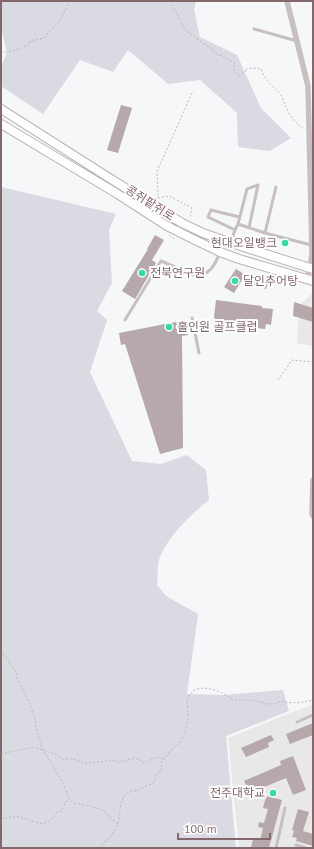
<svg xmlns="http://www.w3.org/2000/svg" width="314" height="849" font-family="'PT Sans','Noto Sans KR',sans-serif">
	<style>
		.built { fill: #e9e8e9 }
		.green { fill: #dadae2 }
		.building { fill: #b6a8ab }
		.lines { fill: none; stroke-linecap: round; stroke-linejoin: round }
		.secondary-casing { stroke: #beb4b5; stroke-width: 10 }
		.path { stroke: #bfbaba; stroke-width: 1; stroke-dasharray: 2 2; stroke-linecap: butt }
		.lane { stroke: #c7bfc0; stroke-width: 3 }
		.street { stroke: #c7bfc0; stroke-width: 5.5 }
		.secondary { stroke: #fff; stroke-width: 8 }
		.poi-dot { fill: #30dea2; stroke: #fff; stroke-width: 1.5 }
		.labels { text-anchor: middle; stroke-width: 4; stroke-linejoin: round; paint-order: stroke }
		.street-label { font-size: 12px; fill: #85686c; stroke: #fff }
		.poi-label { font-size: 12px; fill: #85686c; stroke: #fff; text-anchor: start }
	</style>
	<rect width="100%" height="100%" fill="#f5f7f8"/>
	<!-- built -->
	<path class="built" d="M 313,293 L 313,346 L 297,343 L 299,309 L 302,303 Z
		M 313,704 L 313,848 L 239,848 L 228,738 Z"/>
	<!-- green -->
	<path class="green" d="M 1,1 L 196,1 L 194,9 L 200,37 L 237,55 L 261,108 L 291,138 L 270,151 L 238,147 L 237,113 L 200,80 L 168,84 L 128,50 L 113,72 L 80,60 L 43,114 L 1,86 L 1,66 L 7,53 L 1,27 Z
		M 1,187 L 116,214 L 109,230 L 112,283 L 97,311 L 107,320 L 90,372 L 132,461 L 161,464 L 187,455 L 206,470 L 209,500 C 190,515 170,534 160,557 C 157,564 158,577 157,585 L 166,596 L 198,614 L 187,694 L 224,695 L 283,690 L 289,711 L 226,736 L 236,848 L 1,848 Z"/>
	<!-- building -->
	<path class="building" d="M 121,105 L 132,108 L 118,153 L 107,150 Z
		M 155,235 L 164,240 L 152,260 L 156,263 L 135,299 L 122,291 L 148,249 L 147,249 Z
		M 236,269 L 252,279 L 253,274 L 269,280 L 266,289 L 255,285 L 255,286 L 242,280 L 234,293 L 224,287 Z
		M 216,300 L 262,306 L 262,308 L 273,309 L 271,325 L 266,324 L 265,329 L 216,323 L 214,317 Z
		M 294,302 L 313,308 L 313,322 L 293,316 Z
		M 186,320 L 188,335 L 182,336 L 183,448 L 160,454 L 125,344 L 121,345 L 119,333 Z
		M 313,723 L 313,735 L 290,744 L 286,734 Z
		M 271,735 L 274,740 L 268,743 L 269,747 L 246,757 L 241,748 Z
		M 293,756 L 306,790 L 293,795 L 286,778 L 250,793 L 244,781 L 281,765 L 280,761 Z
		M 266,796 L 282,800 L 269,848 L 251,848 L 253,839 L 260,840 L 263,828 L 258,827 L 259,822 L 264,823 L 268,809 L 263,808 Z
		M 298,809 L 309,812 L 303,831 L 313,834 L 313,846 L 296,841 L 297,838 L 292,837 L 294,831 L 292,830 Z"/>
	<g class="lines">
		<defs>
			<path id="secondary" d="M 1,109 L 111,179 L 182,223 L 203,233 L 231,243 L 313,269
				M 1,124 L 116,193 L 167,226 L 197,241 L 220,252 L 239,259 L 313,281"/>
		</defs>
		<!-- secondary casing -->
		<use href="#secondary" class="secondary-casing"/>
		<!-- path -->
		<path class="path" d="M 169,1 L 178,15 L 183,27 L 187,31 L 197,39 L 211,48 L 216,54 L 222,56 L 235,63 L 234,70 L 239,76 L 246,71 L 245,69 L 256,68 L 261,69 C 263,75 267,81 271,85 C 275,89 279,92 282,97 C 284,101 285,105 287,109 C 290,116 296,124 303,128
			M 1,52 C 10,53 21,49 29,44 L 28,43 C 34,40 38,39 44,38 L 47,34 L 60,21 L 70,1
			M 158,198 L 169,196 L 192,208 L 190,219
			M 156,199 L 158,196 L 157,171 L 193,91
			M 169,235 L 175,240
			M 278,380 L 292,360 L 313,362
			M 1,650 L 16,672 L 17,678 L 25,695 L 30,704 L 35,720 L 36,728 L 43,750 L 63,783 L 69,799 L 73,803 L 90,806 L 100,809 L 105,812 L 108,816 L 118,824
			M 1,754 L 34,747 L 57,755 L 63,759 L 73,759 L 85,763 L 100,762 L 110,760 L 119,762 L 134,758 L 139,759 L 144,763 L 157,757 L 164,759
			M 1,819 C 6,818 16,816 20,817 C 35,821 46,831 56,813 L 61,811 L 68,799
			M 99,848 L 104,842 L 109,839 L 118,825 L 121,803 L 124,796 L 131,791 L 139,790 L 146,786 L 152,784 L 155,781 L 155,776 L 159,772 L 162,768 L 161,763 L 172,749 L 180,742 L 185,733 L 188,716 L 187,700 L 190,694 L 196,689 L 204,688 L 211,689 L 220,692 L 235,700 L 251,700 L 268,704 L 275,704 L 281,701 C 292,704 302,703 313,700"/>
		<!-- lane -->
		<path class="lane" d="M 254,29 L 297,41
			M 238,224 L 247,189 L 258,185 L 249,228
			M 235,230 L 208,217 L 211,210 L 239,217
			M 265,233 L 276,187
			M 231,241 L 235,230 L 238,224 L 265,233 L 311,245
			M 192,318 L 199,353
			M 125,320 L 161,261 L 194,275 C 210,276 215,265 220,252
			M 297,722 L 313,715
			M 296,845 L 306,848
			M 276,848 L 285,808"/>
		<!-- street -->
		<path class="street" d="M 287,1 L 308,86 L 312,253 L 310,268 L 306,279
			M 313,480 L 312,514 L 313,516"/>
		<!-- secondary -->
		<use href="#secondary" class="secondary"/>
	</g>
	<!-- markers -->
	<g class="poi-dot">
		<circle cx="285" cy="243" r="4"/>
		<circle cx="142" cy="273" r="4"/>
		<circle cx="235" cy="281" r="4"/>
		<circle cx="169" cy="327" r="4"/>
		<circle cx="273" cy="793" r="4"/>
	</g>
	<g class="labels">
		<!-- street labels -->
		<g class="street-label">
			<text transform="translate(150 203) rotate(32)" y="4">콩쥐팥쥐로</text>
		</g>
		<!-- poi labels -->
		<g class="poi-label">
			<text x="277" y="247" text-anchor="end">현대오일뱅크</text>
			<text x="150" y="277">전북연구원</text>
			<text x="243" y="285">달인추어탕</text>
			<text x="177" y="331">홀인원 골프클럽</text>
			<text x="265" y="797" text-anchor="end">전주대학교</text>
		</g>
	</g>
	<!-- border -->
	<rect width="314" height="849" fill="none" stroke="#85686c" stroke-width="4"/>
	<!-- scale -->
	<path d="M178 833v6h92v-6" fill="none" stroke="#85686c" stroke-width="2"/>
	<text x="184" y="833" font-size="12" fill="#85686c" stroke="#ffffff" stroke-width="3" paint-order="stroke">100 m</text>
</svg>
